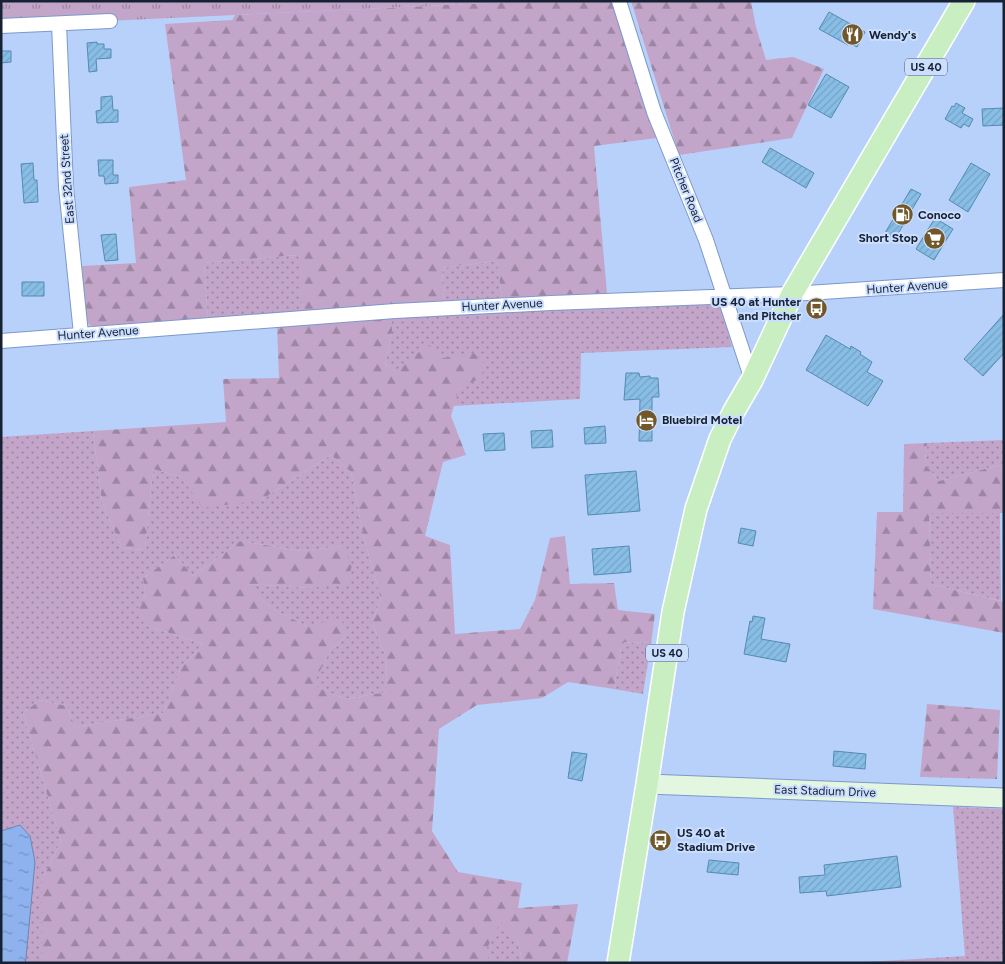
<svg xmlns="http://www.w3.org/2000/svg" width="1005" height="964" font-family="Figtree,sans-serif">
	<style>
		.grass { fill: url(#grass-dots) }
		.forest { fill: url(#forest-firs) }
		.park { fill: url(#park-tufts) }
		.water { fill: url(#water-ripples); stroke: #6a86b6 }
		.building { fill: url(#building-hatch); stroke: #558aaf }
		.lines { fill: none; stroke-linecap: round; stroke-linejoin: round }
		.minor-casing { stroke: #7c99ca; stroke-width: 16 }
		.secondary-casing { stroke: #7c99ca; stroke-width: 21 }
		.primary-casing { stroke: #fff; stroke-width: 24 }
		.minor { stroke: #fff; stroke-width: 14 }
		.secondary { stroke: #e3f7e0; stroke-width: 19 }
		.primary { stroke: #c8eec1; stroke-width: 21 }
		.labels { text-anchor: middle; stroke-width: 4; stroke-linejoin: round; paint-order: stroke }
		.shield { fill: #cbdefe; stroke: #4c5a71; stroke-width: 1 }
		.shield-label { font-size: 11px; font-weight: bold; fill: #162134 }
		.poi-label { font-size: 12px; font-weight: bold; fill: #162134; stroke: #cbdefe; text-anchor: start }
		.street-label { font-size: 12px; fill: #162134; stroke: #cbdefe }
	</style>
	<defs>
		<pattern id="grass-dots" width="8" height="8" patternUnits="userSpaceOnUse" patternTransform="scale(1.25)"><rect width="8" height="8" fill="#c3a5c9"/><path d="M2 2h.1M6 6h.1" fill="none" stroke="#9d86a4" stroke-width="1.8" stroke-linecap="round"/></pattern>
		<pattern id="forest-firs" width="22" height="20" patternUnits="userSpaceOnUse" patternTransform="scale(1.25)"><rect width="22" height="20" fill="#c3a5c9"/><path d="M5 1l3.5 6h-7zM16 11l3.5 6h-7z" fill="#9d86a4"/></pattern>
		<pattern id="park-tufts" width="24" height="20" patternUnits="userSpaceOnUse" patternTransform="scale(1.25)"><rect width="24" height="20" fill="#c3a5c9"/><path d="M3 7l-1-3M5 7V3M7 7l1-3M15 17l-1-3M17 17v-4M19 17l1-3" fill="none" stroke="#9d86a4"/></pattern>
		<pattern id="water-ripples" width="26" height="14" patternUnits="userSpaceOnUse" patternTransform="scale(1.25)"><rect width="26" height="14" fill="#8eb2ee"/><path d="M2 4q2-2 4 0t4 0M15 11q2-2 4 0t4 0" fill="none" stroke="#7390c2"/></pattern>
		<pattern id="building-hatch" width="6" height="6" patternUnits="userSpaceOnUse" patternTransform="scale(1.25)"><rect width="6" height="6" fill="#88bee6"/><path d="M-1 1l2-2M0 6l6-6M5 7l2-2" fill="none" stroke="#75a3c6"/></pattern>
	</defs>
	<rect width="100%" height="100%" fill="#b8d1fb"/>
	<!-- grass -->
	<path class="grass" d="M 299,255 L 303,311 L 208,320 L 204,263 Z
		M 497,261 L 502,298 L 444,301 L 442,268 Z
		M 705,303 L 717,303 L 722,309 L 732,347 L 581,353 L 580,399 L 453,406 L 459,388 L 396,372 L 385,364 L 392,333 L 392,318 Z
		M 93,431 L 102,502 L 122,548 L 145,550 L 153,469 L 261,500 L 331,455 L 351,472 L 363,534 L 381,599 L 372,622 L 386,656 L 387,692 L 345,699 L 312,685 L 331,649 L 347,636 L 307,626 L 272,609 L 246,584 L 311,588 L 342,546 L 302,551 L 240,541 L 193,576 L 175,555 L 143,578 L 146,599 L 145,625 L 203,644 L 181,668 L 163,713 L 75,727 L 67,706 L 40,700 L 23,713 L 61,841 L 42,880 L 42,963 L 1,963 L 1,437 Z
		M 1004,440 L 1004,464 L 939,481 L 925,464 L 927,443 Z
		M 929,513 L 1000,513 L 1001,601 L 931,584 Z
		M 622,642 L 651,643 L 643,694 L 614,689 Z
		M 953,807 L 1004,809 L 1004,963 L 849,963 L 965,956 Z
		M 501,921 L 519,943 L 522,963 L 488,963 L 486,948 Z"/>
	<!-- forest -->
	<path class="forest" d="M 532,1 L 613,1 L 657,138 L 594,146 L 607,293 L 502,298 L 497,261 L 442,268 L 444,301 L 303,311 L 298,255 L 204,263 L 208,320 L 96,327 L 89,325 L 86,318 L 82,266 L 136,263 L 129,187 L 186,180 L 165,24 L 232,20 L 235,15 Z
		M 631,1 L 751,1 L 756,27 L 766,60 L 793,57 L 824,69 L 792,138 L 679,155 Z
		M 392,318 L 392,333 L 385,364 L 396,372 L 428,344 L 443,358 L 474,353 L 485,364 L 481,378 L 459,388 L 451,416 L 466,455 L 443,462 L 425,536 L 450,545 L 455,634 L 520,629 L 535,600 L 550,538 L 565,536 L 570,584 L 614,583 L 618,610 L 655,614 L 651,643 L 622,642 L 614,689 L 568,682 L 542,698 L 477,705 L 439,729 L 432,831 L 458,872 L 522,883 L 518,908 L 578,904 L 567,963 L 522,963 L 519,943 L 501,922 L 487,948 L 488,963 L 42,963 L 42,880 L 61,841 L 23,713 L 40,700 L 67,706 L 75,727 L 163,713 L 181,668 L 203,644 L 145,625 L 136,610 L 146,599 L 143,578 L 175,555 L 193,576 L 240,541 L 302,551 L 342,546 L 352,565 L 347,584 L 311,588 L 247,584 L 272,609 L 307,626 L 341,618 L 347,636 L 331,649 L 313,685 L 345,699 L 387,692 L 386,656 L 372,622 L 381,599 L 363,534 L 351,472 L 331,455 L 261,500 L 203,508 L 181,477 L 153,469 L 145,550 L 122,548 L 102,502 L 93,431 L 226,422 L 223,379 L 279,378 L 277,326 Z
		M 927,443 L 925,464 L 939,481 L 1004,464 L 1004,513 L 929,513 L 931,584 L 1004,602 L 1004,633 L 873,609 L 877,512 L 903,512 L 904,444 Z
		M 927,704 L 1000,710 L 997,779 L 920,777 Z"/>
	<!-- park -->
	<path class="park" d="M 1,1 L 532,1 L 1,26 Z"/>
	<!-- water -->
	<path class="water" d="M 20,825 L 30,836 L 35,862 L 26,958 L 25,963 L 1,963 L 1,831 Z"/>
	<!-- building -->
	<path class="building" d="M 829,12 L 865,32 L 857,47 L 849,43 L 848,45 L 819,29 Z
		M 97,42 L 97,44 L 104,44 L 104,49 L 111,49 L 111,58 L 96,59 L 97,71 L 89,72 L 87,43 Z
		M 1,51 L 11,51 L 11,62 L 1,63 Z
		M 826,74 L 849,87 L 831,118 L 808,105 Z
		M 112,96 L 113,110 L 118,110 L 118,122 L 97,123 L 96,111 L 101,110 L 101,97 Z
		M 956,103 L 965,108 L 962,113 L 973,119 L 969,127 L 964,124 L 961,128 L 945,119 L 952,106 L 954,107 Z
		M 1004,108 L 1004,125 L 983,126 L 982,109 Z
		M 770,148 L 814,173 L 806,188 L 762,162 Z
		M 98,160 L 113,160 L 113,175 L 118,175 L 118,183 L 105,184 L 104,176 L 99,176 Z
		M 33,163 L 34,180 L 37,180 L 38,202 L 24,203 L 21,164 Z
		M 971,163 L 990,174 L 968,212 L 949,200 Z
		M 911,189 L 921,194 L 895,239 L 885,233 Z
		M 935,218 L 953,229 L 934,260 L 916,249 Z
		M 116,234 L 118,260 L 105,261 L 101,235 Z
		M 22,282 L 44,282 L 44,296 L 22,296 Z
		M 1004,314 L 1004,353 L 983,376 L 964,359 Z
		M 826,335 L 850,349 L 851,346 L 861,352 L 860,354 L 872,362 L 867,372 L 883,381 L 868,406 L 806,370 Z
		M 626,373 L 639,373 L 640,377 L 650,376 L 650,378 L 658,378 L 659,397 L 652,397 L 652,441 L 639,441 L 640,399 L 624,400 Z
		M 605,426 L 606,443 L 585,444 L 584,428 Z
		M 552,430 L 553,447 L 532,448 L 531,431 Z
		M 504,433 L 505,450 L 485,451 L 483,434 Z
		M 636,471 L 640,511 L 588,515 L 585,475 Z
		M 741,528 L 756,531 L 753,546 L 738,543 Z
		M 629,546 L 631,572 L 594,575 L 592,549 Z
		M 753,616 L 765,618 L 761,639 L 790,644 L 786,662 L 744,654 L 750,621 L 752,622 Z
		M 834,751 L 866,754 L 865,769 L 833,766 Z
		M 572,752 L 587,754 L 582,781 L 568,778 Z
		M 897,856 L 901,887 L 827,896 L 826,891 L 800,893 L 799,877 L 825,875 L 824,865 Z
		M 709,860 L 739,863 L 738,875 L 707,872 Z"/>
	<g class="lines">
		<defs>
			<path id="minor" d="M 619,1 L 654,112 L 706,240 L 752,380
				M 59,24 L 66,187 L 81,334
				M 1,26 L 110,21
				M 1,341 L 395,311 L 551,303 L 792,294 L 1004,280"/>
			<path id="secondary" d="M 647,784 L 1004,798"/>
			<path id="primary" d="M 618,963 L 647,784 L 673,612 L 696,509 L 720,439 L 734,411 L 752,380 L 792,294 L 964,1"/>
		</defs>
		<!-- minor casing -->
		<use href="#minor" class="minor-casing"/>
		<!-- secondary casing -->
		<use href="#secondary" class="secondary-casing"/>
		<!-- primary casing -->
		<use href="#primary" class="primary-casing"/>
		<!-- minor -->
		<use href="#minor" class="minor"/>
		<!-- secondary -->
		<use href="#secondary" class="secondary"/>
		<!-- primary -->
		<use href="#primary" class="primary"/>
	</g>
	<!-- icons -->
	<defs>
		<symbol id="restaurant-disc" viewBox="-11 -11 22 22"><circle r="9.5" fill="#715729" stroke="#cbdefe"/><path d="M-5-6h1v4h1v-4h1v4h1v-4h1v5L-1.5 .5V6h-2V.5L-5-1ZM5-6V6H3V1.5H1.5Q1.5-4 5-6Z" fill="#fff"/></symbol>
		<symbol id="fuel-disc" viewBox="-11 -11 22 22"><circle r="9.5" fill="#715729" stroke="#cbdefe"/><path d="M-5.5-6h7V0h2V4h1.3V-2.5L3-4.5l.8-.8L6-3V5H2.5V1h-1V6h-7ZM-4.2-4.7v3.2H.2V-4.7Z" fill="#fff"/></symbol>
		<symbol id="supermarket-disc" viewBox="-11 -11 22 22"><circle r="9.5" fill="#715729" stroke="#cbdefe"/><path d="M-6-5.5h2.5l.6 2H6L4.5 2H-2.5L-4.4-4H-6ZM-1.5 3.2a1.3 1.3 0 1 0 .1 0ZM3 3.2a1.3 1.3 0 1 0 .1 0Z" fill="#fff"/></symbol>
		<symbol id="bus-disc" viewBox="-11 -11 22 22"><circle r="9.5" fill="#715729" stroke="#cbdefe"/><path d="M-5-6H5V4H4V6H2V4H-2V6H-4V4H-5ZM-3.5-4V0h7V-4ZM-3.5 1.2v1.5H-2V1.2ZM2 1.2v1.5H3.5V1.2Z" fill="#fff"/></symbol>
		<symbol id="hotel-disc" viewBox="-11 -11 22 22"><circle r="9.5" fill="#715729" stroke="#cbdefe"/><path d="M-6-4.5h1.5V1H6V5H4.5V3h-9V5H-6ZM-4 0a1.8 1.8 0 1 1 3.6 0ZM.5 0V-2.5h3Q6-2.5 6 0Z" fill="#fff"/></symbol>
	</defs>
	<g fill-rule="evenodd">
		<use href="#restaurant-disc" x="840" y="22" width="25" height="25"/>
		<use href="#fuel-disc" x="890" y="202" width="25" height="25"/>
		<use href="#supermarket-disc" x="922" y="226" width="25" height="25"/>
		<use href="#bus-disc" x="804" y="296" width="25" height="25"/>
		<use href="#hotel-disc" x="634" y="408" width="25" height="25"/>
		<use href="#bus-disc" x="648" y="828" width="25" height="25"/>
	</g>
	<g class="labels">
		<!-- shield labels -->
		<g class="shield">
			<rect x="905" y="58.5" width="42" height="17" rx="4"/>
			<rect x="646" y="644.5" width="42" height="17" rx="4"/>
		</g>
		<g class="shield-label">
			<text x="926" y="71">US 40</text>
			<text x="667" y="657">US 40</text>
		</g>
		<!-- poi labels -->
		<g class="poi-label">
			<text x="869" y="39">Wendy's</text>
			<text x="918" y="219">Conoco</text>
			<text x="918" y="242" text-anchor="end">Short Stop</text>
			<text x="801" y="306" text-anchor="end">US 40 at Hunter<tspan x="801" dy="14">and Pitcher</tspan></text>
			<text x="662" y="424">Bluebird Motel</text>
			<text x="677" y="837">US 40 at<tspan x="677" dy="14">Stadium Drive</tspan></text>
		</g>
		<!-- street labels -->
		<g class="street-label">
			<text transform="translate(67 179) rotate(-94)" y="4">East 32nd Street</text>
			<text transform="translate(686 190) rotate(68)" y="4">Pitcher Road</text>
			<text transform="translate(907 287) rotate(-4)" y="4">Hunter Avenue</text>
			<text transform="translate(502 305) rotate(-3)" y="4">Hunter Avenue</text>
			<text transform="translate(98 333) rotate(-4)" y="4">Hunter Avenue</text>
			<text transform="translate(825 791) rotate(2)" y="4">East Stadium Drive</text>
		</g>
	</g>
	<!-- border -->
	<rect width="1005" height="964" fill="none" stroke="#162134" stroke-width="5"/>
</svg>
